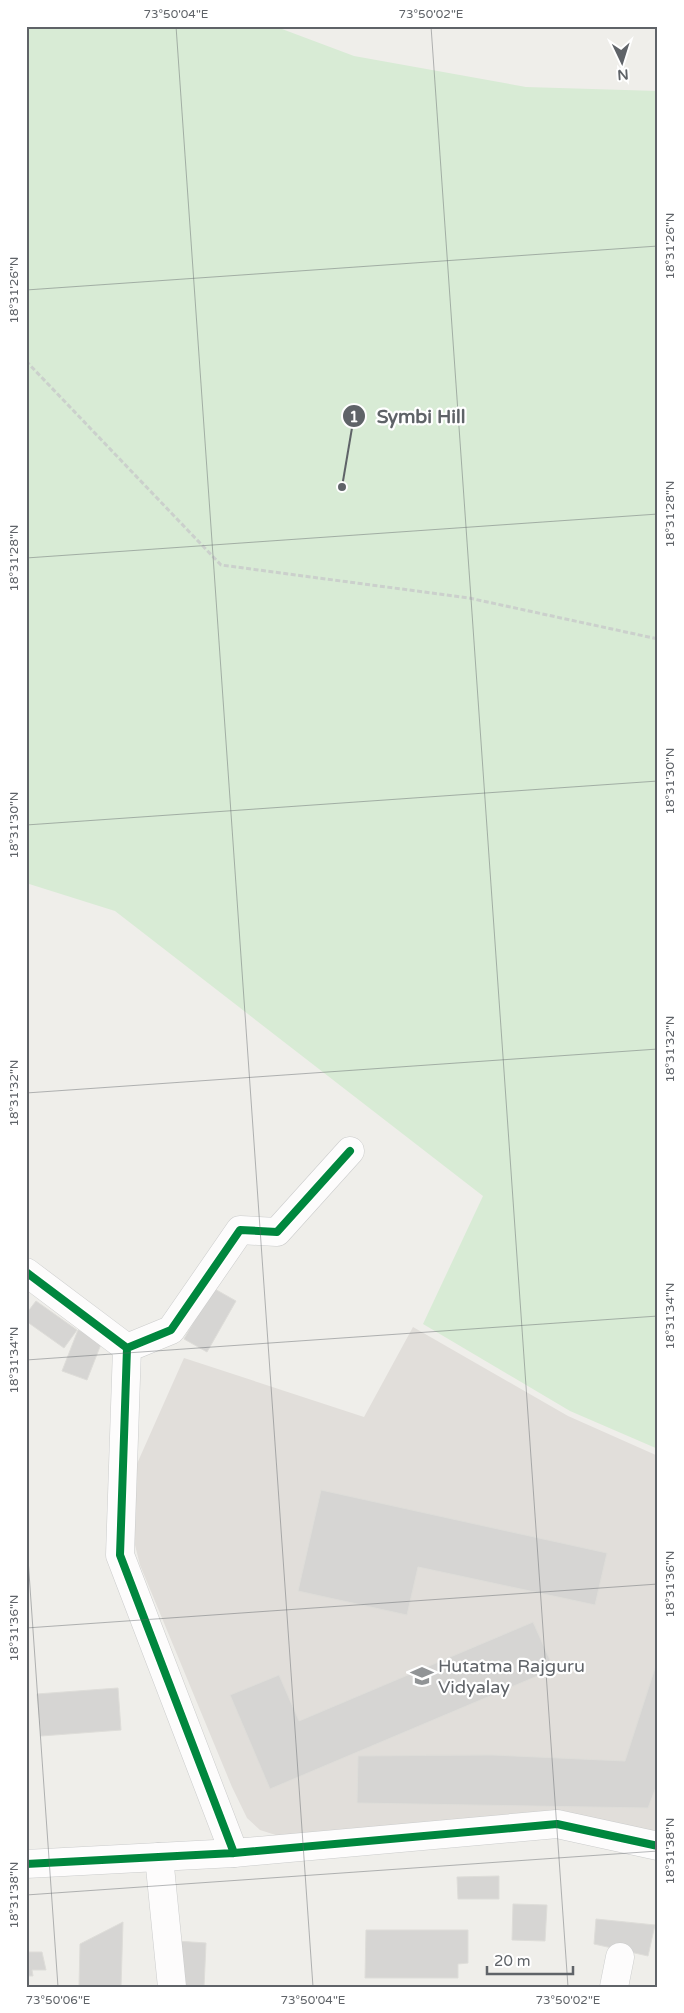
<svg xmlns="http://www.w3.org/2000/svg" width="684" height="2013" font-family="'Varela Round',sans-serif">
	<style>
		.education { fill: #e1deda }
		.green { fill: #d8ebd5 }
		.building { fill: #d6d5d3; stroke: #deddd9 }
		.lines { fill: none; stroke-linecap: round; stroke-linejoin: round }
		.minor-casing { stroke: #cbcccc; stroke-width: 29 }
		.tertiary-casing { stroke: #cbcccc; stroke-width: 29 }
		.path { stroke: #cbd0cc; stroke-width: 3; stroke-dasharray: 5 2.5; stroke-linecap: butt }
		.minor { stroke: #fdfcfc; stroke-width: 28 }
		.tertiary { stroke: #fdfcfc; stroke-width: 28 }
		.cycleway-casing { stroke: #fff; stroke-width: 11 }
		.cycleway { stroke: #00873e; stroke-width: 8 }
		.ticks { fill: none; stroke: #5f6368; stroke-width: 1; stroke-opacity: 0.45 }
		.labels { text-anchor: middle; stroke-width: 4.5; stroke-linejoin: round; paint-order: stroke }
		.poi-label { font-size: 18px; fill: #5f6368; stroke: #fff; text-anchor: start }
		.leader { fill: none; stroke: #5f6368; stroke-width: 2 }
		.callout-dot { fill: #5f6368; stroke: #fff; stroke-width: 2 }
		.mark-label { font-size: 15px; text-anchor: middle; font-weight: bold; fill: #fff }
		.callout-label { font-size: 19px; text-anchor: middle; font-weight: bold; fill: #5f6368; stroke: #fff; stroke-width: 4.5; stroke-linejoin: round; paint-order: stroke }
		.neatline { fill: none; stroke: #5f6368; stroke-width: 2 }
		.ticks-label { font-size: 12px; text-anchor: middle; fill: #5f6368 }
	</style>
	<rect width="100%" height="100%" fill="#efeeea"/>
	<!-- education -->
	<path class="education" d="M 413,1327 L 568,1416 L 658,1456 L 657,1834 L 282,1837 L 260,1830 L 247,1818 L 232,1787 L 140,1565 L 129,1521 L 132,1475 L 184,1358 L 364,1417 Z"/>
	<!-- green -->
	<path class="green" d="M 26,26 L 274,26 L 354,56 L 526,87 L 658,91 L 658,1449 L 570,1411 L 423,1324 L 483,1196 L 115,911 L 26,883 Z"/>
	<!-- building -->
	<path class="building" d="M 213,1288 L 236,1301 L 207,1352 L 184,1339 Z
		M 36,1301 L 77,1330 L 64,1348 L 26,1321 L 26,1314 Z
		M 78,1330 L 103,1339 L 87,1380 L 62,1371 Z
		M 321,1490 L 607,1553 L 595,1605 L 418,1567 L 407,1615 L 298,1591 Z
		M 533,1622 L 554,1669 L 270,1789 L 230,1695 L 279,1675 L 299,1721 Z
		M 655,1668 L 658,1669 L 658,1782 L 648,1808 L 357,1803 L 358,1756 L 493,1755 L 625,1761 Z
		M 118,1688 L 121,1730 L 41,1736 L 37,1694 Z
		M 499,1876 L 499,1899 L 458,1899 L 457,1877 Z
		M 513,1904 L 547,1905 L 545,1941 L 512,1940 Z
		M 596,1919 L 655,1925 L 648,1956 L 594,1944 Z
		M 123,1922 L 121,1987 L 79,1987 L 80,1944 Z
		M 366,1930 L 468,1930 L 468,1963 L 458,1964 L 458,1978 L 365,1978 Z
		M 161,1940 L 206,1943 L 204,1987 L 159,1987 Z
		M 26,1952 L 42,1952 L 46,1970 L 32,1970 L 33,1976 L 26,1976 Z"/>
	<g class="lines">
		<defs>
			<path id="minor" d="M 26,1272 L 127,1348 L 120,1555 L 234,1853
				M 127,1348 L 171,1330 L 240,1230 L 277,1232 L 350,1151
				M 159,1857 L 172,1987
				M 614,1987 L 620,1957"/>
			<path id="tertiary" d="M 26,1864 L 234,1853 L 557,1824 L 658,1846"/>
		</defs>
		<!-- minor casing -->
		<use href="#minor" class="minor-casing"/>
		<!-- tertiary casing -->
		<use href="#tertiary" class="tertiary-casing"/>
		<!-- path -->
		<path class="path" d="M 26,361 L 221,565 L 469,598 L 658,639"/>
		<!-- minor -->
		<use href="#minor" class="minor"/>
		<!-- tertiary -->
		<use href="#tertiary" class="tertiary"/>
		<defs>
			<path id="cycleway" d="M 26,1272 L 127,1348 L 120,1555 L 234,1853
				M 127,1348 L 171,1330 L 240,1230 L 277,1232 L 350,1151
				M 26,1864 L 234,1853 L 557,1824 L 658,1846"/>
		</defs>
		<!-- cycleway casing -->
		<use href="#cycleway" class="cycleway-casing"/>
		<!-- cycleway -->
		<use href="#cycleway" class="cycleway"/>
	</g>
	<!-- ticks -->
	<path class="ticks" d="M 176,26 L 313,1987M 431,26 L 568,1987M 26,290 L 658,246M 26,558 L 658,514M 26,825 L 658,781M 26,1093 L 658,1049M 26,1360 L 658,1316M 26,1530 L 58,1987M 26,1628 L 658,1584M 26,1895 L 658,1851"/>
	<!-- icons -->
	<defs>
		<symbol id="school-bare" viewBox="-9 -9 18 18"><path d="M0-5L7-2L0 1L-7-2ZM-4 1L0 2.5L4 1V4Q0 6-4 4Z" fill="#919496" stroke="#fff" stroke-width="2.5" paint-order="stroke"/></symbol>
	</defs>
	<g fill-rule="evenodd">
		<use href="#school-bare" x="406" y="1660" width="32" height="32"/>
	</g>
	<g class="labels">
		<!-- poi labels -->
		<g class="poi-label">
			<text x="438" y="1672">Hutatma Rajguru<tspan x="438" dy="21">Vidyalay</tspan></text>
		</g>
	</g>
	<!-- callouts -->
	<path class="leader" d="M342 487L354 416"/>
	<g class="callout-dot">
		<circle cx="342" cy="487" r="5"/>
		<circle cx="354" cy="416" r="12"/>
	</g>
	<g class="mark-label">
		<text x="354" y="422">1</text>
	</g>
	<g class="callout-label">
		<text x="421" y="423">Symbi Hill</text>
	</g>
	<!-- border -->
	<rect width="684" height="2013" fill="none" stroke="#ffffff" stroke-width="55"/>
	<!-- north arrow -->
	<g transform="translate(622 62) rotate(176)" stroke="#ffffff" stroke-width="4" paint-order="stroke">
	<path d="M0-4L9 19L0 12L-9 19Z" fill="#5f6368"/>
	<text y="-8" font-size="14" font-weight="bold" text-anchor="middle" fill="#5f6368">N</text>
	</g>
	<!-- scale -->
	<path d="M487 1966v8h86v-8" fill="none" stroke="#5f6368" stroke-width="2.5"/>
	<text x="494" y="1966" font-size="15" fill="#5f6368" stroke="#ffffff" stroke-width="4" paint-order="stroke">20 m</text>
	<rect x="28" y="28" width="628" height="1958" class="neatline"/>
	<g class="ticks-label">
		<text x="176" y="18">73°50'04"E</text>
		<text x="431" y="18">73°50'02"E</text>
		<text transform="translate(670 246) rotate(-90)" y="4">18°31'26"N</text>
		<text transform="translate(14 290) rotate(-90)" y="4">18°31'26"N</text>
		<text transform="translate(670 514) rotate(-90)" y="4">18°31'28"N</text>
		<text transform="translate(14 558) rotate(-90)" y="4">18°31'28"N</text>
		<text transform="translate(670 781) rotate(-90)" y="4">18°31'30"N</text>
		<text transform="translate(14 825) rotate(-90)" y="4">18°31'30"N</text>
		<text transform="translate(670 1049) rotate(-90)" y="4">18°31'32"N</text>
		<text transform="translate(14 1093) rotate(-90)" y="4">18°31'32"N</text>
		<text transform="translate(670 1316) rotate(-90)" y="4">18°31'34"N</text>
		<text transform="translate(14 1360) rotate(-90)" y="4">18°31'34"N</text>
		<text transform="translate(670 1584) rotate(-90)" y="4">18°31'36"N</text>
		<text transform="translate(14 1628) rotate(-90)" y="4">18°31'36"N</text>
		<text transform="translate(670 1851) rotate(-90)" y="4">18°31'38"N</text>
		<text transform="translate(14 1895) rotate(-90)" y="4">18°31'38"N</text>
		<text x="58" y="2004">73°50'06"E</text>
		<text x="313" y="2004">73°50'04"E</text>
		<text x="568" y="2004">73°50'02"E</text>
	</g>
</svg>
